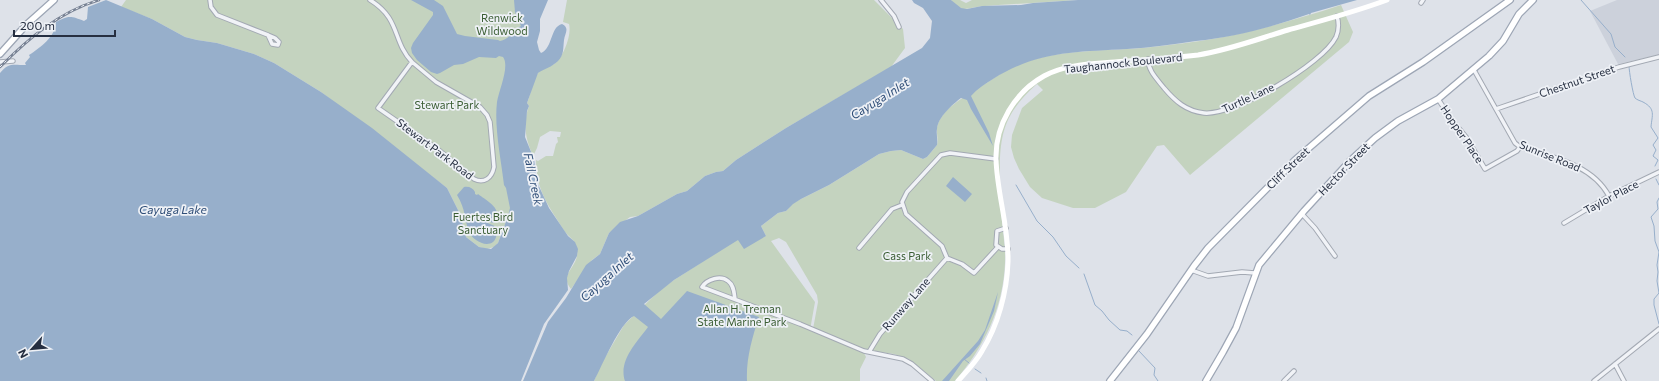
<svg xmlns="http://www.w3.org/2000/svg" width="1659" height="381" font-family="Commissioner,sans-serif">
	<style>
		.built { fill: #ccd1db }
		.green { fill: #c4d3bf }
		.water { fill: #97afcb }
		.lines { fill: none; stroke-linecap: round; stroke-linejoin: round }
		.stream { stroke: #97afcb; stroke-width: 1 }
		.street-casing { stroke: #a3a9b3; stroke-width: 5.5 }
		.primary-casing { stroke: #9da6b5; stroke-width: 8 }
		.street { stroke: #f1f3f7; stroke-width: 3.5 }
		.secondary { stroke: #fff; stroke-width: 5 }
		.primary { stroke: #fff; stroke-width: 5.5 }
		.rail-casing { stroke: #778193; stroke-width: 2.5 }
		.rail { stroke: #eef1f6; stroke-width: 1; stroke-dasharray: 3; stroke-linecap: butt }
		.labels { text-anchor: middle; stroke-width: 3.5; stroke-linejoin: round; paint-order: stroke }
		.park-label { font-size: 11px; fill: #3a5d33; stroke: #eef1f6 }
		.street-label { font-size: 11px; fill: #262f41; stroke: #eef1f6 }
		.water-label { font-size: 12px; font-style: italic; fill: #2e4d77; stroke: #eef1f6 }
	</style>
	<rect width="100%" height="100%" fill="#dee2e9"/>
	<!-- built -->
	<path class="built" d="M 1617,0 L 1659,0 L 1659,55 L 1618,64 L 1590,11 Z"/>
	<!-- green -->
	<path class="green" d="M 126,0 L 535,0 L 519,65 L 529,211 L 508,216 L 498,243 L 494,247 L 487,249 L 479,247 L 466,237 L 460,214 L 447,188 L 321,92 L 274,63 L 254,54 L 217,43 L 197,40 L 185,37 L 152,19 L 121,7 Z
		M 567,0 L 874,0 L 903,29 L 905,48 L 891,67 L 786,128 L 736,160 L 723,171 L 716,172 L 705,176 L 687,191 L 677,194 L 638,216 L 630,217 L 609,233 L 600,254 L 592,260 L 571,289 C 559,275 576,268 577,255 C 578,253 576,249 576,246 C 575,240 569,237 565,232 C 549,206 536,191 536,160 L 538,161 L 546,156 L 553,156 L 556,144 L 558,142 L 557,137 L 560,137 L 561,132 L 550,131 L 540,137 L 537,148 L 533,156 C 526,140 522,124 529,106 L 527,103 C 531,94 532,82 538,73 C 540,69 550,67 554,64 C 563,58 572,35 569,24 L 563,22 Z
		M 951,0 L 960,0 L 966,3 L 972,0 L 1078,0 C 1047,2 1016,4 985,6 C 978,6 970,9 963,9 C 958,8 954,4 951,0 Z
		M 1341,5 L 1353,32 L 1349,42 L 1190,175 L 1164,145 L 1157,146 L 1126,192 L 1095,208 L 1073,208 L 1042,198 L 1030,187 L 1019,169 L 1014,158 L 1011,147 L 1012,135 L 1022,108 L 1043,90 L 1037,84 C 1002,115 999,137 1000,182 C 1001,195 1000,208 1002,221 C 1003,235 1006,249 1005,263 C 1003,309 984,347 955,381 L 936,381 L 909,359 L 894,354 L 866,350 L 813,329 L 818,302 L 817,295 L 786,242 L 779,238 L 771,241 L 815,302 L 810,330 L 864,353 L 866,357 L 860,369 L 860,381 L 594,381 L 600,366 L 624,325 L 660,290 L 674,280 L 738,239 L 766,236 L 761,226 L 778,213 L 786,211 L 793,203 L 829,185 L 879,154 L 891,151 L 901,150 L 923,159 L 927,157 L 937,145 C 939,138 935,131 938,124 C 944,108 961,99 975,90 C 991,81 1005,69 1022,63 C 1057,51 1091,51 1127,49 C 1151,48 1176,44 1200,41 C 1247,34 1295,20 1341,5 Z"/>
	<!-- water -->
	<path class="water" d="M 106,0 L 152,19 L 185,37 L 197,40 L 217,43 L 254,54 L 274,63 L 321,92 L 372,128 L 447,188 L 460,214 L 466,237 L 479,247 L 491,249 L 498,243 L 508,216 L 510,208 L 506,188 L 504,185 C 501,159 494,127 497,102 C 499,90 510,66 503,57 L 499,56 L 496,58 L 479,57 L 463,64 L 454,65 L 440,73 L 437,74 L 431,72 L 417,60 L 412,53 L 411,48 L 413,43 L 433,15 L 433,12 L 411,0 L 434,0 L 443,6 L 457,34 L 465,36 L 498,40 L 500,41 C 509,40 513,30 521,26 L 515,12 L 514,0 L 548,0 L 540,19 L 540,31 L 537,42 L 539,50 L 541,53 C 553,48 550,27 562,24 C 570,28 565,33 564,40 C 563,49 564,55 558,61 C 552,67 544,69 538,73 L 527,103 L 529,106 L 527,111 L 525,137 L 534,159 L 537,182 L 549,208 L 568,236 L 575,242 L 578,249 L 577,256 L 569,271 L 567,278 L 568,290 L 544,324 L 521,381 L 0,381 L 0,73 C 9,62 13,65 26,65 L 25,63 L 30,57 L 29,55 C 40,48 56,36 56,22 C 69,15 71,16 84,21 L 87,19 L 88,7 Z
		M 912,0 L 951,0 L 961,8 L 967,9 L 982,6 L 1021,5 L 1033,3 L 1078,0 L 1357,0 L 1311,13 L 1310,15 L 1309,14 C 1273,27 1234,37 1196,41 C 1173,44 1150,48 1127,49 C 1076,52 1037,51 993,79 C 985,84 977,89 971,96 L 989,133 L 993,146 L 971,109 L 967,100 L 961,98 C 952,105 938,117 937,129 C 936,134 938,140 937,145 L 927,157 L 923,159 L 901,150 L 891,151 L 879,154 L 829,185 L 801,199 L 793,204 L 786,211 L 778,213 L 761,226 L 766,236 L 744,249 L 738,240 L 674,280 L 644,304 L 661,319 L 687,291 L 759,317 C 752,338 746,359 747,381 L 625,381 C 618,361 637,342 648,327 L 634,316 C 620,322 602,366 594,381 L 523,381 L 548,322 L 566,298 L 586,265 L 600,254 L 609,233 L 620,222 L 638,216 L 677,194 L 687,191 L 705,176 L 716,172 L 723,171 L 736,160 L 786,128 L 922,48 L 930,38 L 932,21 L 923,8 L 914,3 Z
		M 953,177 L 972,194 L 965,202 L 946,186 Z
		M 464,187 C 469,186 473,188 475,192 L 475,194 L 477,195 L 478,194 C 487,201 501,207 497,221 L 493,223 L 483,219 L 479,213 L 475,213 L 474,215 L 476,218 L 497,227 C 497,232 497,239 493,242 C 485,248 472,239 469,232 C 464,218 466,210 457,195 Z
		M 998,292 L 994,311 L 980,344 L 970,356 L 963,361 L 949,381 L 942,381 L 978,341 L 985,330 Z"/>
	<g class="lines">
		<!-- stream -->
		<path class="stream" d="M 1581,0 L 1611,34 L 1615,47 L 1625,57
			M 1629,66 C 1629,71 1633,95 1635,98 C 1637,100 1641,101 1643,102 C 1656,109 1652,115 1651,127 L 1658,138 L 1653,145 L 1656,150 L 1653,156 L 1658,160 L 1655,166
			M 1656,179 L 1659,185
			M 1016,185 L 1037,221 L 1053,237 L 1066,256 L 1079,268
			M 1659,198 L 1657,202 L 1658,209 L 1651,217 L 1654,226 L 1655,241 L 1659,252 L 1657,265 L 1658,272 L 1657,281 L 1659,293 L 1654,299 L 1654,305 L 1659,324
			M 1084,274 L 1095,305 L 1102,311 L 1109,320 L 1120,330 L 1127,331 L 1132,335
			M 1139,351 L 1155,368 L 1154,375 L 1158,381
			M 964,359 L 969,363
			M 975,369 L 981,373
			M 986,378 L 987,381"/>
		<defs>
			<path id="street" d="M 210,0 L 211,7 L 217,15 L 268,35 L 272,44 L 278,45 L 279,42 L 275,38 L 268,35
				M 370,0 C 401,19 392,41 412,62
				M 881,0 L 894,16 L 899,27
				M 1421,3 L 1423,0
				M 1148,59 C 1148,71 1157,79 1164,88 C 1175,101 1186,111 1204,113 C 1234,116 1323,64 1336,37 C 1339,30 1339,23 1337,16
				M 0,62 L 13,61
				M 412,62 L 436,82 L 480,107 L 487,115 L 490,122 L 494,167 C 492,178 484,184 474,179 L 440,151 L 378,108 Z
				M 1474,70 L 1515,143 L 1520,147 C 1552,157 1592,164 1609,196
				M 1438,99 L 1452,120 L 1466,137 L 1485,169 L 1517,151 L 1520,147
				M 1496,109 L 1619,67 L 1659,57
				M 996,159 L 950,153 L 941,155 L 907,192 L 902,202 L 906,214 L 942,246 L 947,258 L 962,264 L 974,273 L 997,248
				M 1302,214 L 1315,228 L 1335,256
				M 1564,223 L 1609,196 L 1659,172
				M 1006,228 L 997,231 L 996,245 L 1002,249 L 1008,249
				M 859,248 L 892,209 L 902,205
				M 1191,270 L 1208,276 L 1242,272 L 1255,273
				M 735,299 C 734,293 734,285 728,281 C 721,275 707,279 702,287 L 800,324 L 864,351 L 903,359 L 912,364 L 932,381
				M 869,352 L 880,334 L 947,258
				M 1615,364 L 1624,381
				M 1284,381 L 1294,371
				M 1594,381 L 1659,329"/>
			<path id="primary" d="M 0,54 L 26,25 L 54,0
				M 1110,381 L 1147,334 L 1194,266 L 1208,248 L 1295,160 L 1369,96 L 1423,62 L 1510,0
				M 1206,381 L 1223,352 L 1236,328 L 1259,265 L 1304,211 L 1350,161 L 1375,138 L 1398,121 L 1438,99 L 1489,56 L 1503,41 L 1519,14 L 1533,0"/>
		</defs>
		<!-- street casing -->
		<use href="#street" class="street-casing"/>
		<!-- primary casing -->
		<use href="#primary" class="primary-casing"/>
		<!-- street -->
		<use href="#street" class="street"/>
		<!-- secondary -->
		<path class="secondary" d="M 958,381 C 967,371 976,362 982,351 C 998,325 1007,292 1008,262 C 1009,227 997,194 996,159 C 995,125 1015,92 1044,76 C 1066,64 1091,64 1115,62 C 1142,60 1170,58 1198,55 C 1229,50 1258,39 1288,30 C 1321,21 1355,12 1387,0"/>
		<!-- primary -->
		<use href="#primary" class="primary"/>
		<defs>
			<path id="rail" d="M 0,67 C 29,38 59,12 99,0"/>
		</defs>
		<!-- rail casing -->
		<use href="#rail" class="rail-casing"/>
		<!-- rail -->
		<use href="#rail" class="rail"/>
	</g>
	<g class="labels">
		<!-- park labels -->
		<g class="park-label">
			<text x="502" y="22">Renwick<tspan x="502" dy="13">Wildwood</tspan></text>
			<text x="447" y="109">Stewart Park</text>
			<text x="483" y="221">Fuertes Bird<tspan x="483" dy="13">Sanctuary</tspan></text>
			<text x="907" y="260">Cass Park</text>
			<text x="742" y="313">Allan H. Treman<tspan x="742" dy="13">State Marine Park</tspan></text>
		</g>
		<!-- street labels -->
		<g class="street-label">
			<text transform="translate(1123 63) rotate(-6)" y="4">Taughannock Boulevard</text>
			<text transform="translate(1577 81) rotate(-19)" y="4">Chestnut Street</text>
			<text transform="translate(1248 98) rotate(-25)" y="4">Turtle Lane</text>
			<text transform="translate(1462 134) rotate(56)" y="4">Hopper Place</text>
			<text transform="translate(435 149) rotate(37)" y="4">Stewart Park Road</text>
			<text transform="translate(1550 156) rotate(22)" y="4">Sunrise Road</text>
			<text transform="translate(1288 168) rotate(-44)" y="4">Cliff Street</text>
			<text transform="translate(1344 169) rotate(-46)" y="4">Hector Street</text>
			<text transform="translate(1611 197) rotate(-28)" y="4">Taylor Place</text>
			<text transform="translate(906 304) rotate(-49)" y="4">Runway Lane</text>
		</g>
		<!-- water labels -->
		<g class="water-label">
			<text transform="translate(880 99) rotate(-32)" y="4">Cayuga Inlet</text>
			<text transform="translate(533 179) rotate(78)" y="4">Fall Creek</text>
			<text x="173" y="214">Cayuga Lake</text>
			<text transform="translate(607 277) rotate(-42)" y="4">Cayuga Inlet</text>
		</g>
	</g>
	<!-- north arrow -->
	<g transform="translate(32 349) rotate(243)" stroke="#eef1f6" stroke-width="3" paint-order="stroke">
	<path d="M0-3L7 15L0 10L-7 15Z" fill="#262f41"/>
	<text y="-6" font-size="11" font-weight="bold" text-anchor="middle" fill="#262f41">N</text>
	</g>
	<!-- scale -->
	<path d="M14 30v6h101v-6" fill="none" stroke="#262f41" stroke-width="2"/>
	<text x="20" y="30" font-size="12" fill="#262f41" stroke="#eef1f6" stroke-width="3" paint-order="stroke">200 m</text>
</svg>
